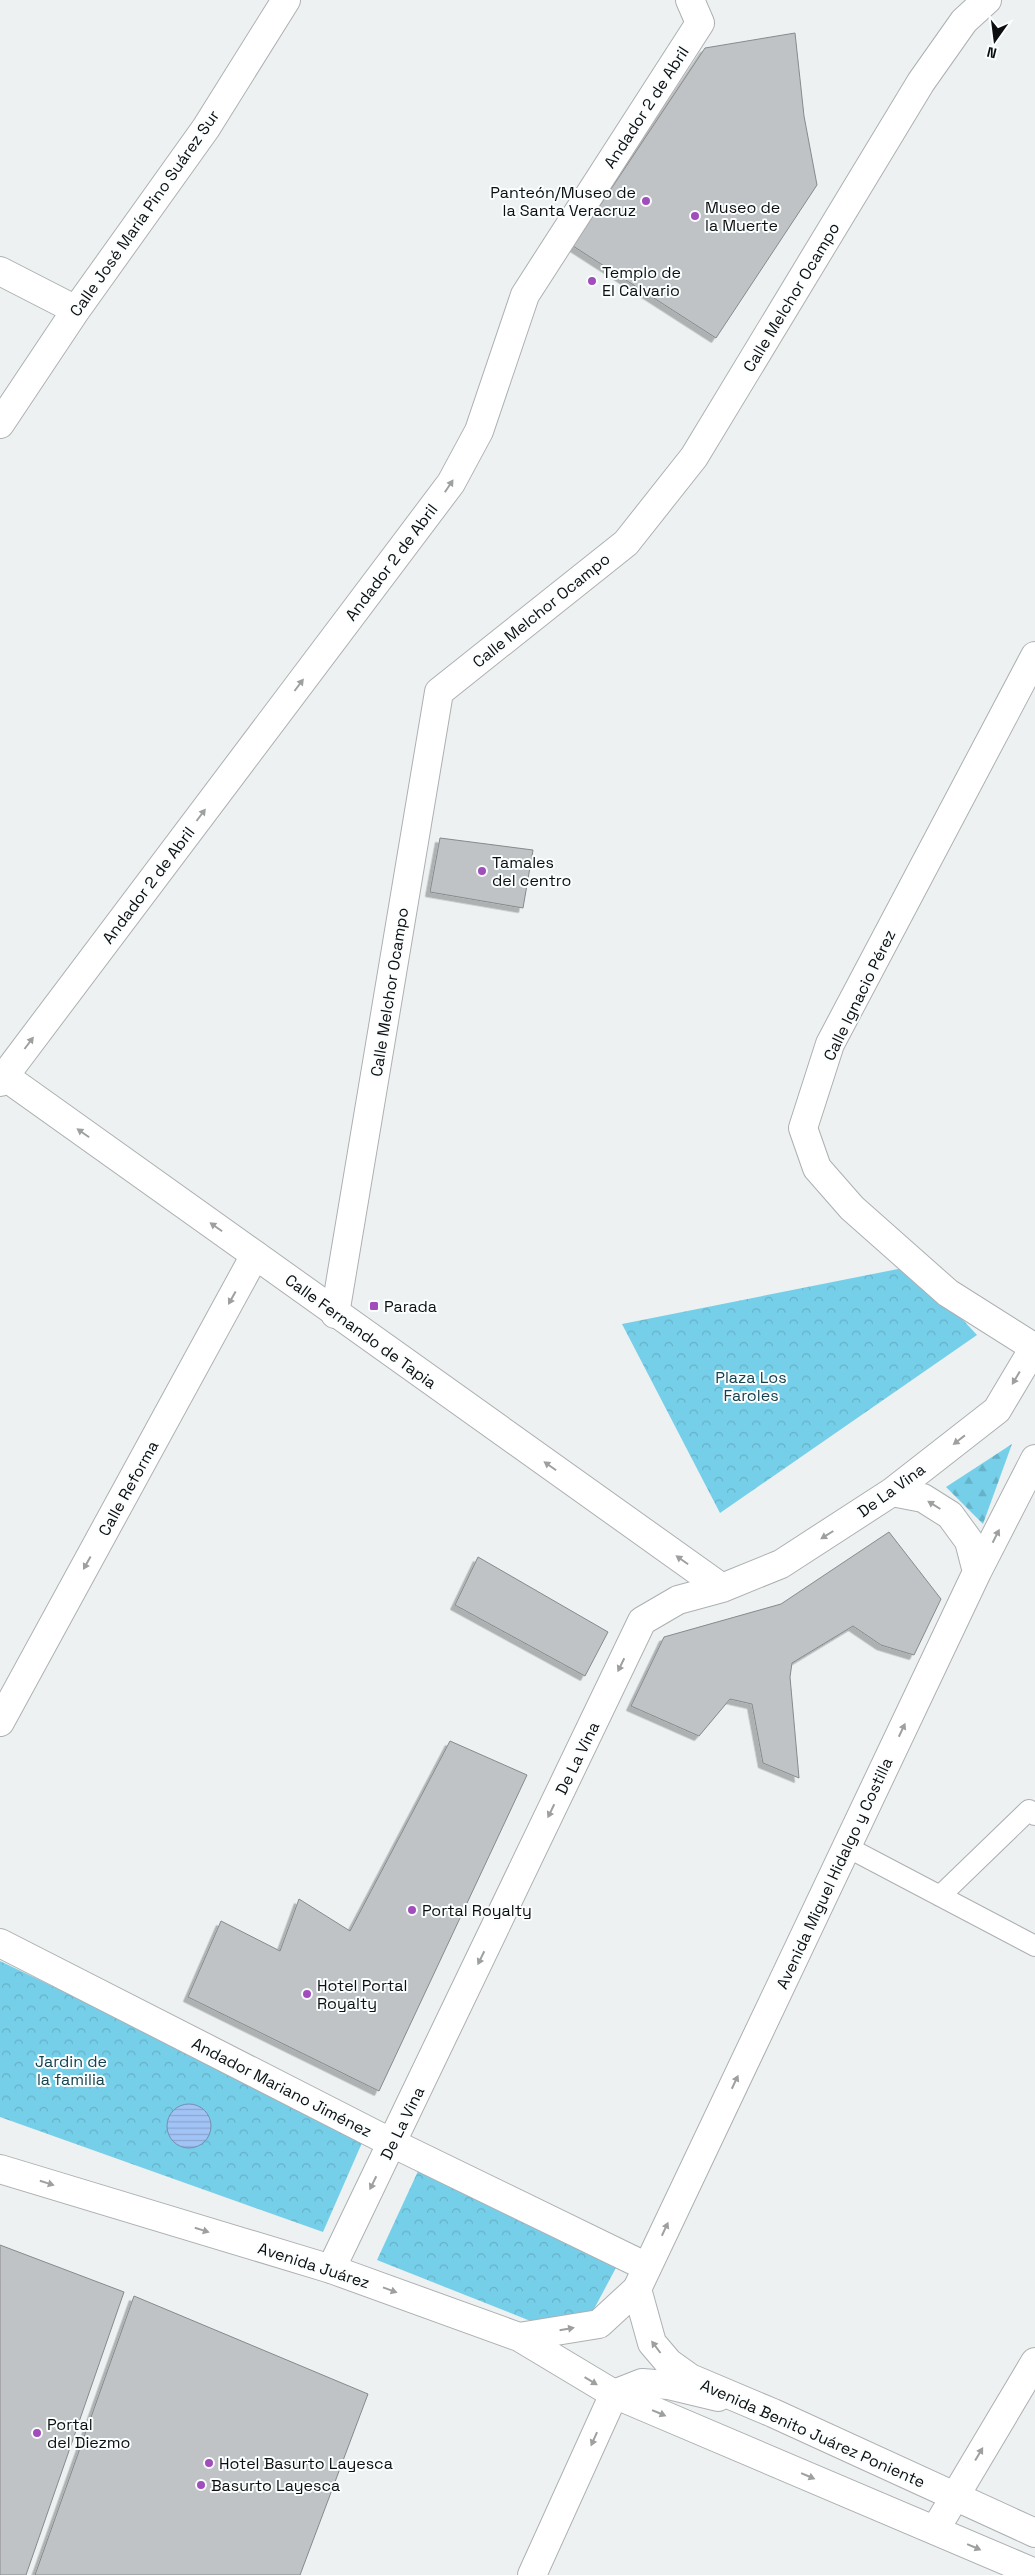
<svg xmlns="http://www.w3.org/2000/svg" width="1035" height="2575" font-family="'Space Grotesk',sans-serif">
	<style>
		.forest { fill: url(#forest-firs) }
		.park { fill: url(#park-crowns) }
		.water { fill: url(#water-rules); stroke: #758db0 }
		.building { fill: #c0c3c6; stroke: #878a8c; filter: url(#shadow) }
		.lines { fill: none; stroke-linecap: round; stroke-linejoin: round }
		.service-casing { stroke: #adb0b2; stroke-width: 22 }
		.minor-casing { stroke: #adb0b2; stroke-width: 30 }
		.tertiary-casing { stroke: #adb0b2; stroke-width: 30 }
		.secondary-casing { stroke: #adb0b2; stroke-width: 30 }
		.service { stroke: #fff; stroke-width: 20 }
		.minor { stroke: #fff; stroke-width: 28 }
		.tertiary { stroke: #fff; stroke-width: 28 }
		.secondary { stroke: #fff; stroke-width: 28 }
		.oneway { fill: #9e9f9f }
		.poi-dot { fill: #a14dbb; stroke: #fbfeff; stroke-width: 2 }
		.labels { text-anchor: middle; stroke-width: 4; stroke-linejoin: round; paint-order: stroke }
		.street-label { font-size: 16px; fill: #0d0e0f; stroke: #fbfeff }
		.poi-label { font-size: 16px; fill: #0d0e0f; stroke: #fbfeff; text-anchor: start }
		.park-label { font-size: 16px; fill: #15424e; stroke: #fbfeff }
	</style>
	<defs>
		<pattern id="forest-firs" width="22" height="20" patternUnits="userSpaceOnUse" patternTransform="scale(1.25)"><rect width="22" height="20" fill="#76cfe9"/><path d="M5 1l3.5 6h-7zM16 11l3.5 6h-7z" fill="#65b1c7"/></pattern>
		<pattern id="park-crowns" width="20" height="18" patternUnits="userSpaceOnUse" patternTransform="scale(1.25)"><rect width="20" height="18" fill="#76cfe9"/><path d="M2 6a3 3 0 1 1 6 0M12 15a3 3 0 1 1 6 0" fill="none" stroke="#65b1c7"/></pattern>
		<pattern id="water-rules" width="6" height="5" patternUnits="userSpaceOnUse" patternTransform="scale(1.25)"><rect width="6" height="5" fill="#a2c3f5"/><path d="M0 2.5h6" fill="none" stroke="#8aa6d1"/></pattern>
		<filter id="shadow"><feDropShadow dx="-4.5" dy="4.5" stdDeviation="0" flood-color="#0004"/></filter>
	</defs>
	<rect width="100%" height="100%" fill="#edf1f2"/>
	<!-- forest -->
	<path class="forest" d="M 1012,1444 L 983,1524 L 946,1487 Z"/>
	<!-- park -->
	<path class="park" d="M 913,1266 L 977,1335 L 720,1513 L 622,1324 Z
		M 0,1961 L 365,2136 L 323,2232 L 0,2117 Z
		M 419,2169 L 618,2264 L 594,2309 L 565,2325 L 533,2322 L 377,2260 Z"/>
	<!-- water -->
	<path class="water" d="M167 2126a22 22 0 1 1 44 0a22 22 0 1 1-44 0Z"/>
	<!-- building -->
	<path class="building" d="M 795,33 L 804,116 L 817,185 L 716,338 L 573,246 L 705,48 Z
		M 440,838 L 533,850 L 523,908 L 430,892 Z
		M 889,1532 L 941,1599 L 914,1655 L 881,1645 L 853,1626 L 792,1663 L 790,1677 L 799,1778 L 763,1763 L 752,1704 L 730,1699 L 699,1736 L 631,1706 L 664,1637 L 781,1604 Z
		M 478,1557 L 608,1632 L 585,1676 L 455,1605 Z
		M 450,1741 L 527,1775 L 379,2091 L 188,1997 L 221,1921 L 280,1951 L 299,1899 L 350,1931 Z
		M 0,2245 L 124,2292 L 26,2575 L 0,2575 Z
		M 134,2296 L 368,2394 L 300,2575 L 35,2575 Z"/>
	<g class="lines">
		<defs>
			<path id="service" d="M 847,1847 L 1035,1946
				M 940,1896 L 1029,1810 L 1035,1815"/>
			<path id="minor" d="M 0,271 L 76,310
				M 0,424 L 76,310 L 206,128 L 286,0
				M 1035,656 L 830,1044 L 803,1128 L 817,1168 L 852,1208 L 948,1293 L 1035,1348
				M 0,1082 L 451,483 L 479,431 L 525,295 L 700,23 L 690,0
				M 335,1314 L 439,692 L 626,543 L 694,457 L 921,82 L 964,21 L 987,0
				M 0,1722 L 255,1255
				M 0,1943 L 392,2143 L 647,2267
				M 935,2530 L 1035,2362"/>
			<path id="tertiary" d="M 0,1073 L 722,1588
				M 892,1492 L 923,1498 L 950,1515 L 969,1541 L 977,1572
				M 331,2269 L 642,1621 L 678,1600 L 722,1588 L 781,1564 L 892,1492 L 997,1410 L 1035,1346
				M 637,2289 L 977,1572 L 1035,1459
				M 532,2575 L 614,2394 L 642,2383 L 668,2385 L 718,2397"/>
			<path id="secondary" d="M 0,2169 L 331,2269 L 519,2337 L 614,2394 L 1035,2573
				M 519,2337 L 599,2324 L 637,2289 L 652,2343 L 669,2363 L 690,2378 L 773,2413 L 1035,2533"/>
		</defs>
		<!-- service casing -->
		<use href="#service" class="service-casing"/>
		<!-- minor casing -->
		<use href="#minor" class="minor-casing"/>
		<!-- tertiary casing -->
		<use href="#tertiary" class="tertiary-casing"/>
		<!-- secondary casing -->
		<use href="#secondary" class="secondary-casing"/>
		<!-- service -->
		<use href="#service" class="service"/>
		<!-- minor -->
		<use href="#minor" class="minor"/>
		<!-- tertiary -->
		<use href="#tertiary" class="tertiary"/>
		<!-- secondary -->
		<use href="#secondary" class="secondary"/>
	</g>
	<!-- one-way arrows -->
	<defs><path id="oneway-solid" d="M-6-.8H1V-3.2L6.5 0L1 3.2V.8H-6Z" transform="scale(1.25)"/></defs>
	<g class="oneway">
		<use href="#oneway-solid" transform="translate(449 486) rotate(-56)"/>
		<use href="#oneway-solid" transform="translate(299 685) rotate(-53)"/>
		<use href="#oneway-solid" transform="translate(201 815) rotate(-53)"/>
		<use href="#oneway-solid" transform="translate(29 1043) rotate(-53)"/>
		<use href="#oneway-solid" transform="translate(83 1133) rotate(-145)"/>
		<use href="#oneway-solid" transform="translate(216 1227) rotate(-145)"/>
		<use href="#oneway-solid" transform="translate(232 1298) rotate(119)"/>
		<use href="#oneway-solid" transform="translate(1016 1378) rotate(121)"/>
		<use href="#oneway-solid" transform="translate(959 1440) rotate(142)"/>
		<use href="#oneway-solid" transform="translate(550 1466) rotate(-145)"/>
		<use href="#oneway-solid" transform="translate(934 1505) rotate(-148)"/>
		<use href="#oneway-solid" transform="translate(827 1535) rotate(148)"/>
		<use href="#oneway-solid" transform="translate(996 1536) rotate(-63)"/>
		<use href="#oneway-solid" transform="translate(682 1560) rotate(-145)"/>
		<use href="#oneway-solid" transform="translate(87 1563) rotate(119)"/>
		<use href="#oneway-solid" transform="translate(621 1665) rotate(116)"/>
		<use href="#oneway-solid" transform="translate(902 1730) rotate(-65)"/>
		<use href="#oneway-solid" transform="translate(551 1811) rotate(116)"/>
		<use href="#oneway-solid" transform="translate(481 1958) rotate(116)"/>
		<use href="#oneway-solid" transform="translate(735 2082) rotate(-65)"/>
		<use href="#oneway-solid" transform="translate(47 2183) rotate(17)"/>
		<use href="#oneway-solid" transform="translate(373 2183) rotate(116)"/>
		<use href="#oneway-solid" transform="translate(665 2229) rotate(-65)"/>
		<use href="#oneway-solid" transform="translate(202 2230) rotate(17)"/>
		<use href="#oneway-solid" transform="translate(390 2290) rotate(20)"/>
		<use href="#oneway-solid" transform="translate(567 2329) rotate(-10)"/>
		<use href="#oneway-solid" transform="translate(656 2347) rotate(-127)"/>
		<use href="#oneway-solid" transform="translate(591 2381) rotate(31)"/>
		<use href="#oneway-solid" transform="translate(659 2413) rotate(23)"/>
		<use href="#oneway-solid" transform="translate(594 2439) rotate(114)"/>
		<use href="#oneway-solid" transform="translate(979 2454) rotate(-59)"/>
		<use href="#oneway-solid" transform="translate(808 2476) rotate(23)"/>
		<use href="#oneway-solid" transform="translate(974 2547) rotate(23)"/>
	</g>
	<!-- markers -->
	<g class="poi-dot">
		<circle cx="646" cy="201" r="5"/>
		<circle cx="695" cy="216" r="5"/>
		<circle cx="592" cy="281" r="5"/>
		<circle cx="482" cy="871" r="5"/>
		<rect x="369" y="1301" width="10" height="10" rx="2.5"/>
		<circle cx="412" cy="1910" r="5"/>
		<circle cx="307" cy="1994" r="5"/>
		<circle cx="37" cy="2433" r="5"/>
		<circle cx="209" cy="2463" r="5"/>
		<circle cx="201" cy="2485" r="5"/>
	</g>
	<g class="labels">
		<!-- street labels -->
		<g class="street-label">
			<text transform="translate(646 107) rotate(-57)" y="6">Andador 2 de Abril</text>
			<text transform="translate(144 213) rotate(-55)" y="6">Calle José María Pino Suárez Sur</text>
			<text transform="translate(791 297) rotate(-59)" y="6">Calle Melchor Ocampo</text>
			<text transform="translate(391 562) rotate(-53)" y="6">Andador 2 de Abril</text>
			<text transform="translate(541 610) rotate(-39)" y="6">Calle Melchor Ocampo</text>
			<text transform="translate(148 885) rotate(-53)" y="6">Andador 2 de Abril</text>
			<text transform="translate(389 992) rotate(-81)" y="6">Calle Melchor Ocampo</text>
			<text transform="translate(859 995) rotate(-64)" y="6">Calle Ignacio Pérez</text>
			<text transform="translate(361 1331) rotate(36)" y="6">Calle Fernando de Tapia</text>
			<text transform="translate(128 1488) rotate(-61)" y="6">Calle Reforma</text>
			<text transform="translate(891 1490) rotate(-36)" y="6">De La Vina</text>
			<text transform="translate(577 1758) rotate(-64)" y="6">De La Vina</text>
			<text transform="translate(834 1873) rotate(-65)" y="6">Avenida Miguel Hidalgo y Costilla</text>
			<text transform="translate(282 2087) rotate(27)" y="6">Andador Mariano Jiménez</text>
			<text transform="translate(402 2123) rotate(-64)" y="6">De La Vina</text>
			<text transform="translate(314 2265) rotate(18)" y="6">Avenida Juárez</text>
			<text transform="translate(813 2433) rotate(24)" y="6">Avenida Benito Juárez Poniente</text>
		</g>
		<!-- poi labels -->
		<g class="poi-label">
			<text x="636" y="198" text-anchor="end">Panteón/Museo de<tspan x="636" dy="18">la Santa Veracruz</tspan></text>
			<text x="705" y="213">Museo de<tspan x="705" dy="18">la Muerte</tspan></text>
			<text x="602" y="278">Templo de<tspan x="602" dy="18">El Calvario</tspan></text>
			<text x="492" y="868">Tamales<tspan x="492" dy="18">del centro</tspan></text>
			<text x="384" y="1312">Parada</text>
			<text x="422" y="1916">Portal Royalty</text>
			<text x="317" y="1991">Hotel Portal<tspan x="317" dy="18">Royalty</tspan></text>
			<text x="47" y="2430">Portal<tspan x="47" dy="18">del Diezmo</tspan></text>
			<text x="219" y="2469">Hotel Basurto Layesca</text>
			<text x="211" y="2491">Basurto Layesca</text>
		</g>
		<!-- park labels -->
		<g class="park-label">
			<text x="751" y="1383">Plaza Los<tspan x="751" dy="18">Faroles</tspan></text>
			<text x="71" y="2067">Jardin de<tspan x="71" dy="18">la familia</tspan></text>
		</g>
	</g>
	<!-- north arrow -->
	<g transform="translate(995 40) rotate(194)" stroke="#fbfeff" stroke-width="4" paint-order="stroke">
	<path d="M0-4L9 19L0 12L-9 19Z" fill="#0d0e0f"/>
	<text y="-8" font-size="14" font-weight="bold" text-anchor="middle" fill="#0d0e0f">N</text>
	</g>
</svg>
